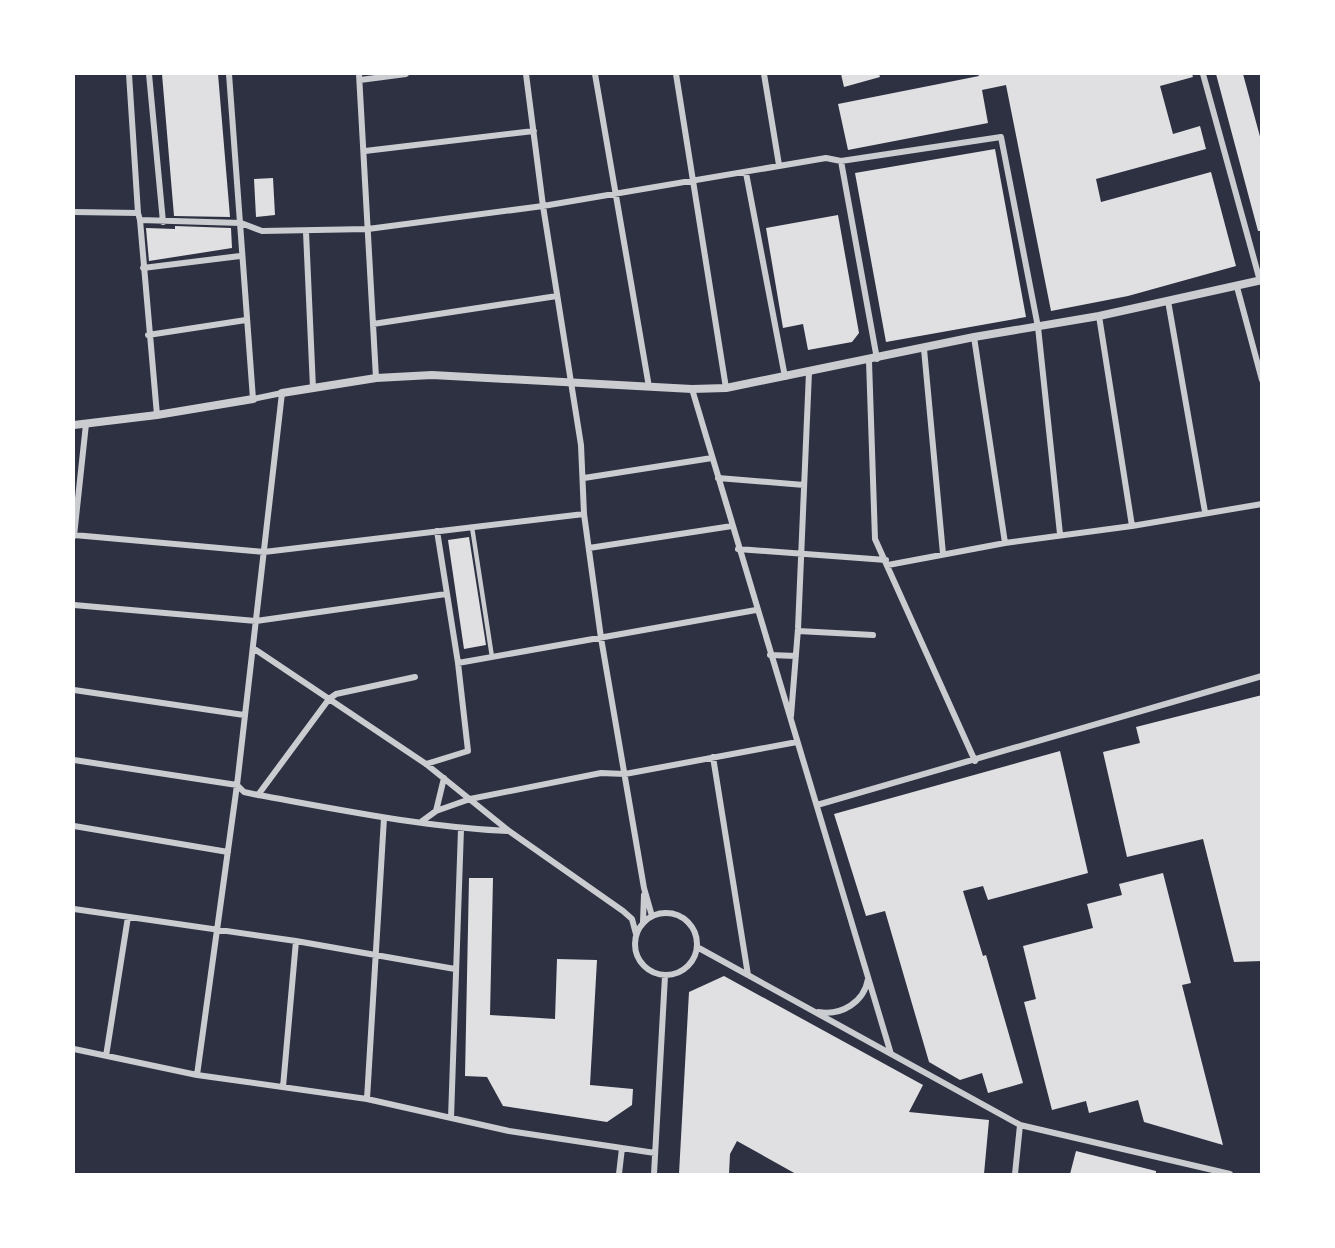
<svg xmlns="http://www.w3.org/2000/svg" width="1335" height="1248" font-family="Montserrat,sans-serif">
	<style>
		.building { fill: #e0e0e3 }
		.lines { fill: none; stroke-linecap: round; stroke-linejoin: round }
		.pedestrian { stroke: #caccd0; stroke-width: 4.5 }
		.minor { stroke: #caccd0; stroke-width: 6 }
		.tertiary { stroke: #caccd0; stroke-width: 8 }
	</style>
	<rect width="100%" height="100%" fill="#2d3142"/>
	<!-- building -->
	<path class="building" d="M 162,74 L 218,74 L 230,217 L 174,216 Z
		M 841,74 L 879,74 L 880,77 L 844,87 Z
		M 978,74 L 1192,74 L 1193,77 L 1160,86 L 1173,134 L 1200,126 L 1206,149 L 1096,179 L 1101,202 L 1211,172 L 1236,266 L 1128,296 L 1051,311 L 1006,85 L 982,90 L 988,123 L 848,150 L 838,104 L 979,76 Z
		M 1216,74 L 1243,74 L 1262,144 L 1262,231 L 1258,231 Z
		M 995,149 L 1026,317 L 886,342 L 855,173 Z
		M 273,178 L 275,215 L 256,217 L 254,179 Z
		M 838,215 L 859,333 L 852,342 L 808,350 L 803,324 L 783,328 L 766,228 Z
		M 175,226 L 231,228 L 232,248 L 149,261 L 146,228 L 175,229 Z
		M 469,537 L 486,645 L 464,649 L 448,540 Z
		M 1262,695 L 1262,961 L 1234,962 L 1203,839 L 1127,857 L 1103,752 L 1140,743 L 1136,727 Z
		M 1060,751 L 1088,873 L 988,900 L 983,886 L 963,891 L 983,956 L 986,955 L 1023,1083 L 988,1093 L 982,1073 L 960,1080 L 929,1062 L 885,911 L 866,916 L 834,814 Z
		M 1163,873 L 1191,983 L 1182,985 L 1223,1145 L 1144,1122 L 1138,1100 L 1089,1113 L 1086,1101 L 1052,1110 L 1024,1002 L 1036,999 L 1023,946 L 1093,928 L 1087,904 L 1122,895 L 1119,884 Z
		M 469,878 L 493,878 L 490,1015 L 555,1019 L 557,959 L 597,960 L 590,1085 L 633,1089 L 632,1105 L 607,1122 L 503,1106 L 487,1077 L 465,1076 Z
		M 724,976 L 923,1085 L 909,1112 L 989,1120 L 984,1174 L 796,1174 L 737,1141 L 730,1154 L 729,1174 L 679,1174 L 689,992 Z
		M 1076,1151 L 1156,1171 L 1156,1174 L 1070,1174 Z"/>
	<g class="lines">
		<!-- pedestrian -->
		<path class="pedestrian" d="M 472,527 L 492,657"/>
		<!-- minor -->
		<path class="minor" d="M 129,74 L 138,213
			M 149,74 L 163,222
			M 359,74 L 376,378
			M 526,74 L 543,206 L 581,445 L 584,514 L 601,638 L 644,888 L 652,916
			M 595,74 L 649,387
			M 676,74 L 726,388
			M 764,74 L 779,165
			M 1203,74 L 1260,281
			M 360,80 L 406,74
			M 365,151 L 534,131
			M 841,161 L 877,359
			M 746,173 L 785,377
			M 74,212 L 138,213 L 140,220 L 241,223 L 262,231 L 368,229 L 543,206 L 826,158 L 841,161 L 1001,137 L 1038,327 L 1060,534
			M 140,220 L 157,415
			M 306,232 L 313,388
			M 143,268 L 240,256
			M 1237,287 L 1262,380
			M 1168,301 L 1205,512
			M 1099,316 L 1132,526
			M 373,324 L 557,296
			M 148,335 L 246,320
			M 974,337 L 1005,543
			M 924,349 L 943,554
			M 869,361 L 875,539 L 975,761
			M 692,389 L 891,1054
			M 584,478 L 712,458
			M 718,478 L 804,485
			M 74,535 L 264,552 L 584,514
			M 74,536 L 86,424
			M 589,548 L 732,526
			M 738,549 L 886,560
			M 888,565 L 1005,543 L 1132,526 L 1262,504
			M 74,605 L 256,621 L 446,594
			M 798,631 L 873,635
			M 253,648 L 426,764 L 509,831 L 623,911 L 632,919 L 636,934
			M 770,655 L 796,656
			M 458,663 L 756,610
			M 74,690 L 244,715
			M 791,716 L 798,629 L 809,372
			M 713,757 L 748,975
			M 74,760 L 237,785 L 244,792 L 258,795 C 341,810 424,827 508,831
			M 426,764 L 468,751 L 458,663 L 437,531
			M 258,795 L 329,699 L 336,694 L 415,677
			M 817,805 L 1262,676
			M 436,811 L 470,799 L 601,773 L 625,774 L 797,742
			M 421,822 L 436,811 L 444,778
			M 74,826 L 228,852
			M 74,909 L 296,941 L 455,969
			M635 944a31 31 0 1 1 62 0a31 31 0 1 1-62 0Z
			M 643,922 L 644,895
			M 697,947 L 1020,1125 L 1230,1174
			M 818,1012 C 842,1016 864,1002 868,979
			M 74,1049 L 197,1075 L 367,1099 L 509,1131 L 655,1153
			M 106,1056 L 128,917
			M 197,1075 L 237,785 L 282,393 L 253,399 L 229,74
			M 283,1087 L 296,941
			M 367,1099 L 384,818
			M 451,1118 L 461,829
			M 619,1174 L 622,1148
			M 654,1174 L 665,976
			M 1015,1174 L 1020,1125"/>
		<!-- tertiary -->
		<path class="tertiary" d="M 282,393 L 376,378 L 432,375 L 692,389 L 726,388 L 974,337 L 1099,316 L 1262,280
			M 74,425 L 157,415 L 253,399"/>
	</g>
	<!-- border -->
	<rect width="1335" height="1248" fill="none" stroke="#ffffff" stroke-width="150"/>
</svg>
